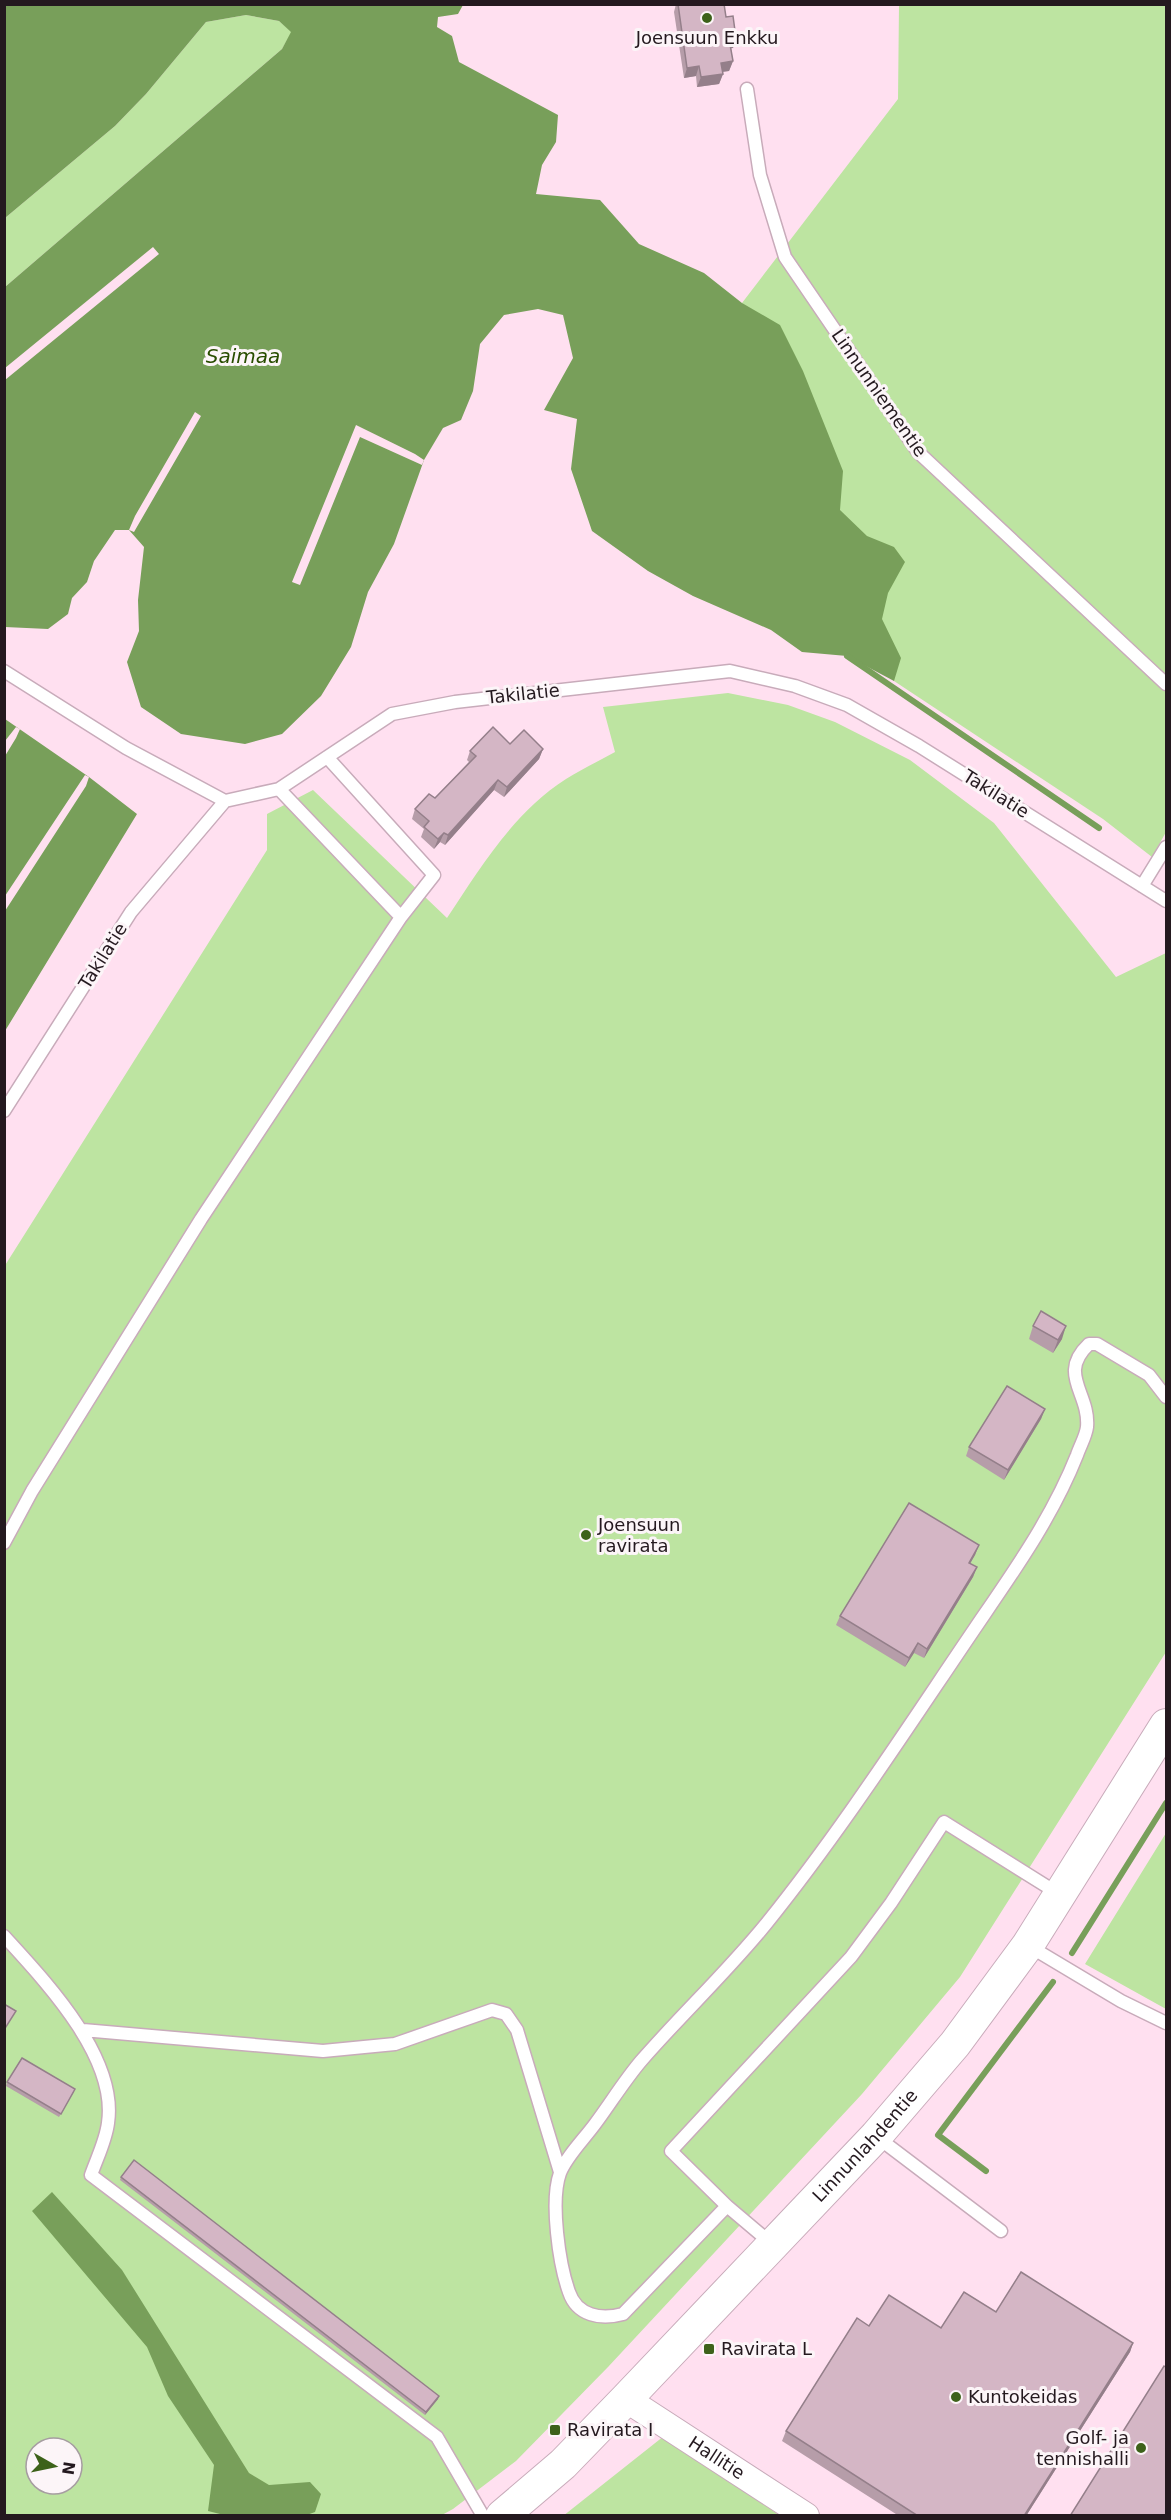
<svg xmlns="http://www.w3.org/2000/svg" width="1171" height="2520" font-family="'DejaVu Sans',sans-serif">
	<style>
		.green { fill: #bde4a1; fill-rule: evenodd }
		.water { fill: #789f5a }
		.pier { fill: #ffe0f0 }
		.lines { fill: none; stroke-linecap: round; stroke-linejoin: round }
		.stream { stroke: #789f5a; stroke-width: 6 }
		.service-casing { stroke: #c8abba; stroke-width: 15 }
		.minor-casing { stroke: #c8abba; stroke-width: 28 }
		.tertiary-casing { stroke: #c8abba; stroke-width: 34 }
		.service { stroke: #fff; stroke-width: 12 }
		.minor { stroke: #fff; stroke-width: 26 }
		.tertiary { stroke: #fff; stroke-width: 32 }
		.wall { fill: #b69da9 }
		.shaded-wall { fill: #947f8a }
		.building { fill: #d4b6c5; stroke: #947f8a; stroke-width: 1.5 }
		.poi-dot { fill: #3d621a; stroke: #fcf5f8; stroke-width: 2 }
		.labels { text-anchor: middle; stroke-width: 6; stroke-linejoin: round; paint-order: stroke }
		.poi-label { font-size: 18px; fill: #24191f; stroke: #fcf5f8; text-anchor: start }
		.street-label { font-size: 18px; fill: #24191f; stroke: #fcf5f8 }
		.water-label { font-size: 20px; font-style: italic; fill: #294d00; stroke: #fcf5f8 }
	</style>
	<rect width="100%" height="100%" fill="#ffe0f0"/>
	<!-- green -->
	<path class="green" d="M 899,5 L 1166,5 L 1166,832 L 1152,857 L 1103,819 L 894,681 L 873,641 L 855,573 L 742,303 L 898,99 Z
		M 246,15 L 279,21 L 292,32 L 282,49 L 5,287 L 5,218 L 115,126 L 146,94 L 206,22 Z
		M 728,693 L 788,705 L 835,722 L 910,760 L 994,823 L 1116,977 L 1166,953 L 1166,1652 L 960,1977 L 862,2094 L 608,2367 L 516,2461 L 453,2509 L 442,2515 L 5,2515 L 4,1267 L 267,850 L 267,814 L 313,790 L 447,918 C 480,868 514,812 566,779 C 582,769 599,761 615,752 L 603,707 ZM 36,2448 L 72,2448 L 72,2484 L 36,2484 Z
		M 1166,1833 L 1166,2009 L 1085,1964 Z
		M 664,2436 L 779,2515 L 563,2516 Z"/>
	<!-- water -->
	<path class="water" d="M 5,5 L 463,5 L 458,14 L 438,17 L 437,27 L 452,36 L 459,62 L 558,115 L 556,142 L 542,165 L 536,194 L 600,200 L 639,244 L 704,273 L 742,303 L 780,325 L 803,371 L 843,471 L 840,510 L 867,536 L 894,547 L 905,562 L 888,593 L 882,619 L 901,658 L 894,681 L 847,656 L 802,652 L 771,630 L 693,596 L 648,571 L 592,531 L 571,469 L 577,419 L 544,410 L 573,358 L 563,315 L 538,309 L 504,315 L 480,344 L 473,391 L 461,420 L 443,428 L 424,460 L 394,544 L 368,592 L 351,647 L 321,696 L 282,734 L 245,744 L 181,734 L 141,707 L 127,662 L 139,631 L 138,600 L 144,547 L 129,530 L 115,530 L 94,561 L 87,582 L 72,598 L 68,614 L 48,629 L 5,627 L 5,287 L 282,49 L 291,32 L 279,21 L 246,15 L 206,22 L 146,94 L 115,126 L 5,218 Z
		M 5,719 L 89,777 L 137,814 L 5,1031 Z
		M 52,2192 L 122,2270 L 249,2473 L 269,2485 L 310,2482 L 321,2494 L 315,2512 L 304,2516 L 224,2515 L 208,2511 L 214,2465 L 168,2396 L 147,2347 L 32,2211 Z"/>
	<!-- pier -->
	<path class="pier" d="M 153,247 L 159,254 L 5,380 L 5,368 Z
		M 195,412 L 201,416 L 134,532 L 129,530 L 135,516 Z
		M 356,425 L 415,454 L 424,460 L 422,465 L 360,437 L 300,585 L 292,582 Z
		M 16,727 L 20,729 L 16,738 L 5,756 L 5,741 Z
		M 85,775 L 89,777 L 86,786 L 5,911 L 5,896 Z"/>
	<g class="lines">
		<!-- stream -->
		<path class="stream" d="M 847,656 L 1099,828
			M 1072,1953 L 1166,1803
			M 986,2171 L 938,2135 L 1053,1982"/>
		<defs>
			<path id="service" d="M 747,89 L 760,175 L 785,257 L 918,452 L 1166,684
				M 4,671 L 126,748 L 225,801
				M 279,789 L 401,917 L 434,875 L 327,757
				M 1142,886 L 1166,847
				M 4,1111 L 131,912 L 225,801 L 279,789 L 392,714 L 455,702 L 730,671 L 795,686 L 847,705 L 919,746 L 1166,901
				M 4,1543 L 32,1491 L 201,1219 L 401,917
				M 4,1936 C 45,1981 118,2057 108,2123 C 106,2140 97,2158 91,2175 L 437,2437 L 483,2516
				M 1029,1946 L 1121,2001 L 1166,2023
				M 83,2030 L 323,2051 L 395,2044 L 492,2010 L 506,2014 L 517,2030 L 560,2172
				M 877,2137 L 1001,2231
				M 727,2206 L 671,2151 L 851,1957 L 891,1903 L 944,1822 L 1059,1894
				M 772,2244 L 727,2206 L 623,2314 C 601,2320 577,2316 569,2292 C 559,2264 550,2201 560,2173 C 566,2157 584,2139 595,2124 C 610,2104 624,2081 641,2061 C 681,2015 727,1972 766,1924 C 845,1826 913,1719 984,1615 C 1019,1564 1054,1513 1077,1455 C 1080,1446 1086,1436 1087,1427 C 1090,1393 1057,1374 1089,1344 L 1097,1344 L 1149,1375 L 1166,1397"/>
			<g id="minor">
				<path id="s1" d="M 626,2399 L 806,2516"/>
			</g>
			<g id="tertiary">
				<path id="s2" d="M 502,2516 L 563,2464 L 626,2399 L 876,2136 L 955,2044 L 1028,1945 L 1166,1725"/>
			</g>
		</defs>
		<!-- service casing -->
		<use href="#service" class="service-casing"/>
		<!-- minor casing -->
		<use href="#minor" class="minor-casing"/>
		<!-- tertiary casing -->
		<use href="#tertiary" class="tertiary-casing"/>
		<!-- service -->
		<use href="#service" class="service"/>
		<!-- minor -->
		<use href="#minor" class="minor"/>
		<!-- tertiary -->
		<use href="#tertiary" class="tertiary"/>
	</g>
	<!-- wall -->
	<path class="wall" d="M 676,4 L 724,4 L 726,17 L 736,38 L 733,48 L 731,48 L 733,61 L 729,71 L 723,72 L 723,74 L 719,84 L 697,87 L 696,76 L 684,78 L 674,12 Z
		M 510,744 L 543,749 L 539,759 L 504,797 L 494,790 L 445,845 L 440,842 L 434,849 L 421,837 L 424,829 L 412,819 L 415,809 L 435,798 L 469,762 L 467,760 L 470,751 Z
		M 1033,1326 L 1062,1339 L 1053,1353 L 1029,1339 Z
		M 1045,1409 L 1041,1419 L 1004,1480 L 966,1456 L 969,1447 Z
		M 979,1545 L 975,1555 L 970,1564 L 977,1567 L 973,1577 L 924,1658 L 914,1653 L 905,1667 L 836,1625 L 840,1616 Z
		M 7,2082 L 74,2092 L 59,2117 L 6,2086 Z
		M 121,2177 L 438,2399 L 425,2415 L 120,2180 Z
		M 996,2312 L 1133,2343 L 1130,2352 L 1026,2516 L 899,2516 L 782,2441 L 786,2431 L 869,2326 L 941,2328 Z"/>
	<!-- shaded-wall -->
	<path class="shaded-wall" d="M 736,38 L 733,48 L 726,49 L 729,39 Z
		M 733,61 L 729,71 L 718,72 L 721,63 Z
		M 699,66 L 696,76 L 684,78 L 687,68 Z
		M 723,74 L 719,84 L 697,87 L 701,77 Z
		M 543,749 L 539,759 L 504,797 L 507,787 Z
		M 498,780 L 494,790 L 445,845 L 448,835 Z
		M 444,833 L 440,842 L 434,849 L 438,839 Z
		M 1066,1326 L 1062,1339 L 1053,1353 L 1058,1340 Z
		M 1045,1409 L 1041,1419 L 1004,1480 L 1008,1470 Z
		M 979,1545 L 975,1555 L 965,1572 L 969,1563 Z
		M 977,1567 L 973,1577 L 924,1658 L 927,1649 Z
		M 918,1643 L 914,1653 L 905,1667 L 909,1658 Z
		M 1133,2343 L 1130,2352 L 1026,2516 L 1024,2516 Z
		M 439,2396 L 438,2399 L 425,2415 L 426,2412 Z"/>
	<!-- building -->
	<path class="building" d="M 678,4 L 724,4 L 726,17 L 733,16 L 736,38 L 729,39 L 733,61 L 721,63 L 723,74 L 701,77 L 699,66 L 687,68 Z
		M 493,727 L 510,744 L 524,730 L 543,749 L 507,787 L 498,780 L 448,835 L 444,833 L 438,839 L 424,827 L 429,821 L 415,809 L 429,794 L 435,798 L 476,756 L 470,751 Z
		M 1041,1311 L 1066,1326 L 1058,1340 L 1033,1326 Z
		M 1007,1386 L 1045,1409 L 1008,1470 L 969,1447 Z
		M 909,1503 L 979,1545 L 969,1563 L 977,1567 L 927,1649 L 918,1643 L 909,1658 L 840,1616 Z
		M 4,2004 L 16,2011 L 4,2030 Z
		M 22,2058 L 75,2089 L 61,2114 L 7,2082 Z
		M 134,2160 L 439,2396 L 426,2412 L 121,2177 Z
		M 1021,2272 L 1133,2343 L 1024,2516 L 918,2516 L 786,2431 L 857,2318 L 869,2326 L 889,2295 L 941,2328 L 964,2292 L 996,2312 Z
		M 1164,2366 L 1167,2368 L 1167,2516 L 1070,2516 Z"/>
	<!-- markers -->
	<g class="poi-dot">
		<circle cx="707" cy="18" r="6"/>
		<circle cx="586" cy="1535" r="6"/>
		<rect x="703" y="2343" width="12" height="12" rx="3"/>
		<circle cx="956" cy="2397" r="6"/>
		<rect x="549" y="2424" width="12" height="12" rx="3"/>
		<circle cx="1141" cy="2448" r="6"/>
	</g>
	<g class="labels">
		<!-- poi labels -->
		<g class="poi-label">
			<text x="707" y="44" text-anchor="middle">Joensuun Enkku</text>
			<text x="598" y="1531">Joensuun<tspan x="598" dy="21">ravirata</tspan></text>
			<text x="721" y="2355">Ravirata L</text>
			<text x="968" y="2403">Kuntokeidas</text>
			<text x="567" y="2436">Ravirata I</text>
			<text x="1129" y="2444" text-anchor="end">Golf- ja<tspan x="1129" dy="21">tennishalli</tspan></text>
		</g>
		<!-- street labels -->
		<g class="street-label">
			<text transform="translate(879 393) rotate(55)" y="6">Linnunniementie</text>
			<text transform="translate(523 694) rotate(-6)" y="6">Takilatie</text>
			<text transform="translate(996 794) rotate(32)" y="6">Takilatie</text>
			<text transform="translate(103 956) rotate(-58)" y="6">Takilatie</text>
			<text dy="6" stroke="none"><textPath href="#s2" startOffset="519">Linnunlahdentie</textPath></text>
			<text dy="6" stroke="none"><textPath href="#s1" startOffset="108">Hallitie</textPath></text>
		</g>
		<!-- water labels -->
		<g class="water-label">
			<text x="243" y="363">Saimaa</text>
		</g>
	</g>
	<!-- border -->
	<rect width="1171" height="2520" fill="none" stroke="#24191f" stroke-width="12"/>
	<!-- north arrow -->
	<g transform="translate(54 2466) rotate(99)"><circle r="28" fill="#fcf5f8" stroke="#a69da1" stroke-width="1.5"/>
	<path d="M0-4.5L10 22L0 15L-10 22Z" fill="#3d621a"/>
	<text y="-9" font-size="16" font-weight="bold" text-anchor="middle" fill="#24191f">N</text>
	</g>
</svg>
